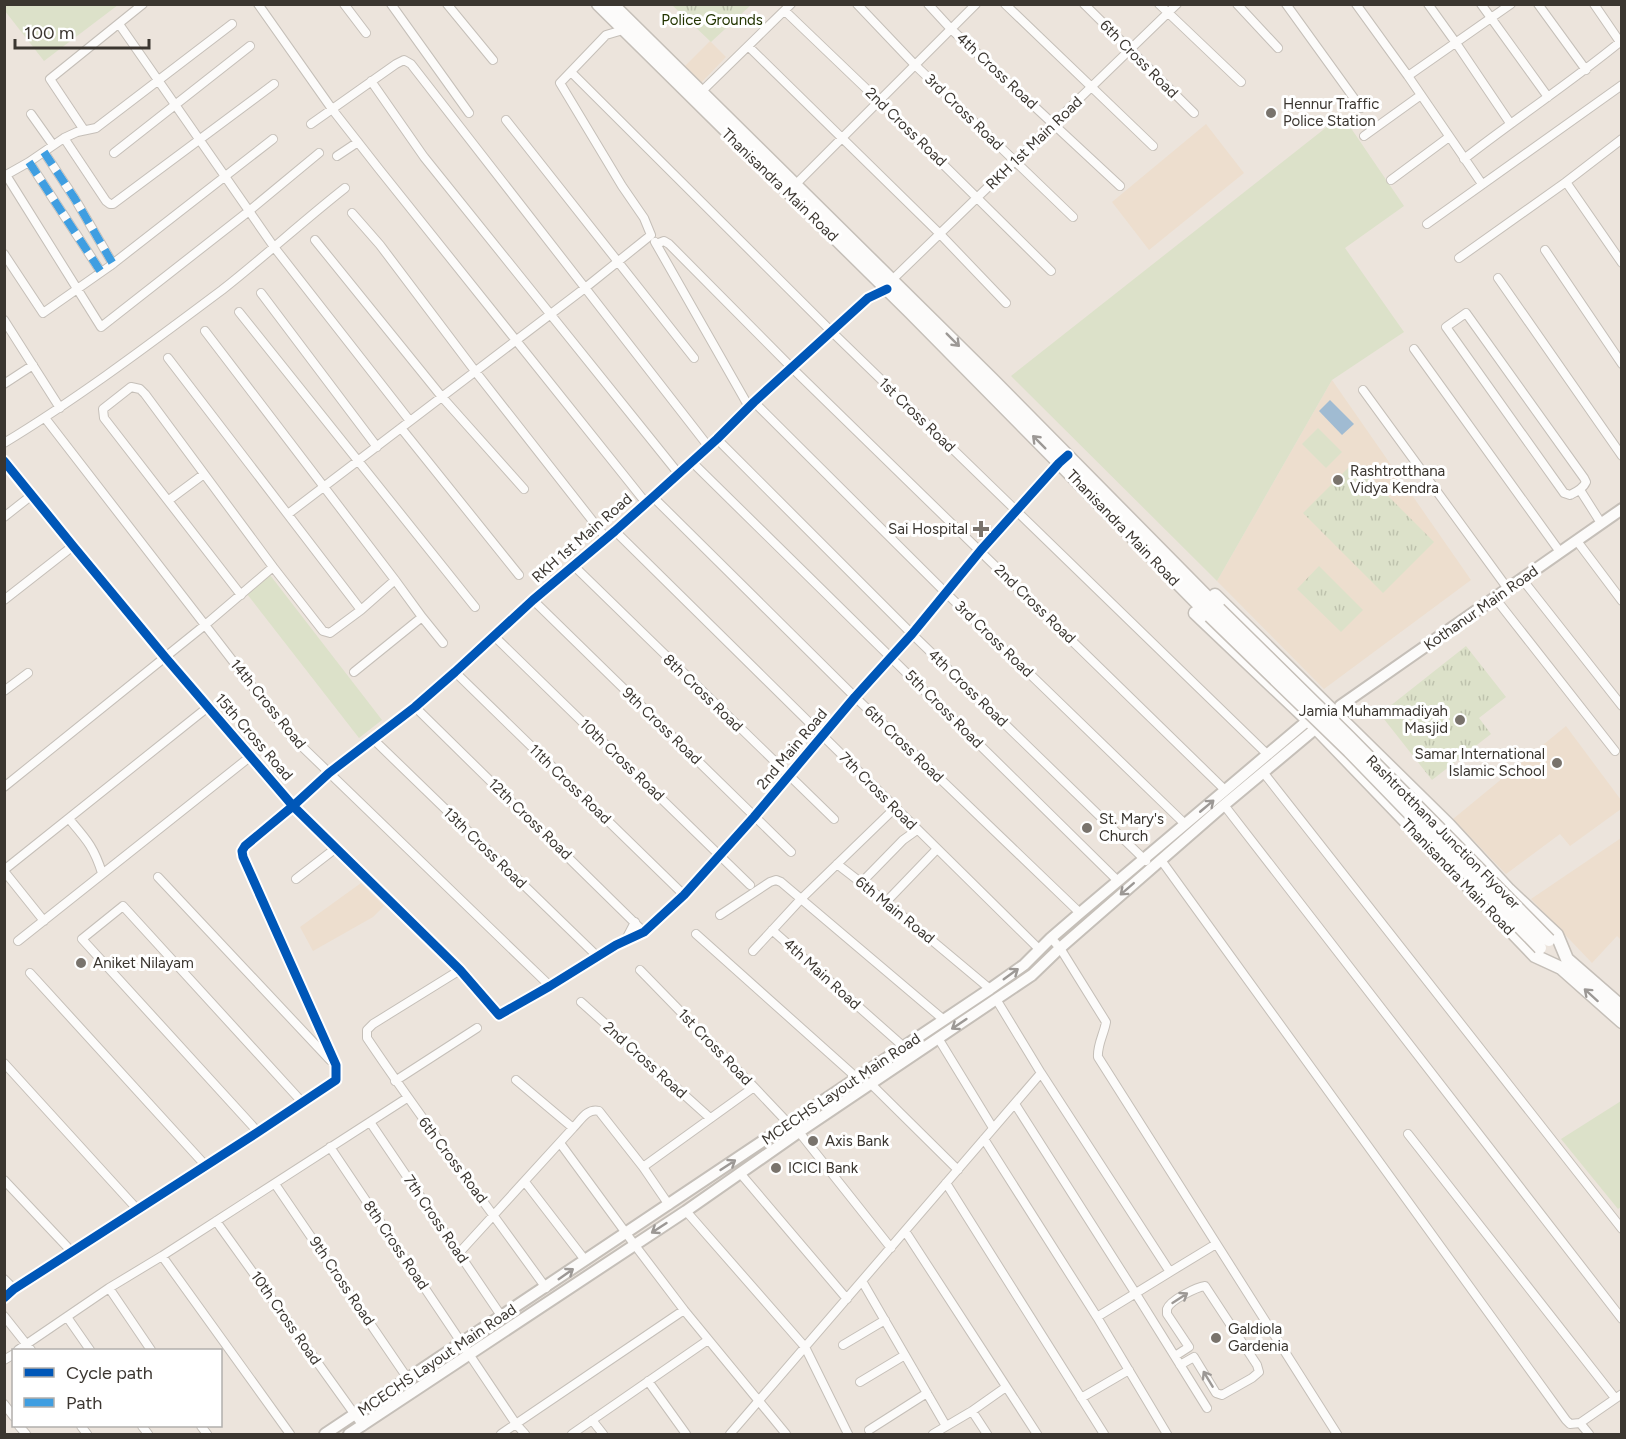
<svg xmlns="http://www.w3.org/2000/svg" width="1626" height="1439" font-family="Figtree,sans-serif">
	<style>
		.built { fill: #eddece }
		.green { fill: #dce1c9 }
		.park { fill: url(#park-tufts) }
		.water { fill: #a0bbd2 }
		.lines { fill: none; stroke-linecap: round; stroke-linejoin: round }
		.minor-casing { stroke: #c5bfb8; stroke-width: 10 }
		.secondary-casing { stroke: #c5bfb8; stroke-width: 14 }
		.primary-casing { stroke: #c5bfb8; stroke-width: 15 }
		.minor { stroke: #fcfbfa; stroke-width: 8 }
		.secondary { stroke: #fcfbfa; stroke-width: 10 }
		.primary { stroke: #fcfbfa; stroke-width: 12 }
		.primary-bridge-casing { stroke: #c5bfb8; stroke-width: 15; stroke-linecap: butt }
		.primary-bridge { stroke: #fcfbfa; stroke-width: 12 }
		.quiet { stroke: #3f9ee1; stroke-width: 8; stroke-dasharray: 15 8; stroke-linecap: butt }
		.cycleway-casing { stroke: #fff; stroke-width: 13 }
		.cycleway { stroke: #0057b8; stroke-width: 9 }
		.oneway { stroke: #9c9895 }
		.poi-dot { fill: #79736c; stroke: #fff; stroke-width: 2 }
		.labels { text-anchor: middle; stroke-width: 6; stroke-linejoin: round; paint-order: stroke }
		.park-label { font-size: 15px; fill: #223400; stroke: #fff }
		.street-label { font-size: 15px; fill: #3b3630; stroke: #fff }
		.poi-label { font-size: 15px; fill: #3b3630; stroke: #fff; text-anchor: start }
	</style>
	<defs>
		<pattern id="park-tufts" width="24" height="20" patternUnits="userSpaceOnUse" patternTransform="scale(1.5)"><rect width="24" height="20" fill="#dce1c9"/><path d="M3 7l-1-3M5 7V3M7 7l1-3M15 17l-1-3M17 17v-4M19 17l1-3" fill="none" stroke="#bec2ad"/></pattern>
	</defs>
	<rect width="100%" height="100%" fill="#ece4dc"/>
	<!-- built -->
	<path class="built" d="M 710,41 L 726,57 L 700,84 L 683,68 Z
		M 1206,124 L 1244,173 L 1149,250 L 1112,202 Z
		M 1332,380 L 1471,580 L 1324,689 L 1217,581 Z
		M 1566,726 L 1621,800 L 1621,809 L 1570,846 L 1560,834 L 1506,874 L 1453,819 Z
		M 1621,838 L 1621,940 L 1617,936 L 1592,963 L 1531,899 Z
		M 361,883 L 384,906 L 373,917 L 313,951 L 300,927 Z"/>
	<!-- green -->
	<path class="green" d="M 5,4 L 118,4 L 118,5 L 44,61 L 5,11 Z
		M 1342,115 L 1404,206 L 1345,248 L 1404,332 L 1332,380 L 1217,581 L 1011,376 Z
		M 1318,428 L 1342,452 L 1326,468 L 1302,444 Z
		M 270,575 L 382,720 L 359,738 L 247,594 Z
		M 1621,1101 L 1622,1206 L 1618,1209 L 1561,1139 Z"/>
	<!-- park -->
	<path class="park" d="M 672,5 L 751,5 L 711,42 Z
		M 1354,462 L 1434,542 L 1383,593 L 1303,513 Z
		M 1319,566 L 1363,610 L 1341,632 L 1297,589 Z
		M 1466,646 L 1506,697 L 1479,718 L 1491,734 L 1432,780 L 1380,714 Z"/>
	<!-- water -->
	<path class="water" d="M 1330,400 L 1354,424 L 1342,435 L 1319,411 Z"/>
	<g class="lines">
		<defs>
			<path id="minor" d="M 258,4 L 332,109 L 379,169 L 646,503
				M 344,4 L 366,33
				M 391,4 L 469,113
				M 447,4 L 493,60
				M 857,4 L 915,65 L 1073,217
				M 928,4 L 951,29 L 1120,186
				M 1005,4 L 1153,146
				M 1084,4 L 1194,113
				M 1159,4 L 1241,82
				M 1237,4 L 1278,48
				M 1286,4 L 1361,108
				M 1356,4 L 1408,76 L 1482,184
				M 1428,4 L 1456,43 L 1510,123
				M 1481,4 L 1548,97
				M 1538,4 L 1586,70
				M 785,11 L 879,101 L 1051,271
				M 119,24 L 274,247 L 410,421
				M 748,46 L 940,234 L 1006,303
				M 571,72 L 831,331 L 1267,754
				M 1408,76 L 1511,4
				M 371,81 L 424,157 L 678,473
				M 699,94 L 791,4
				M 31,114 L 53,145
				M 506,120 L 694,358
				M 311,124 L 396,64 L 404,60 L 411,64 L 708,446
				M 84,130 L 50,79 L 143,4
				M 1364,136 L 1421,95
				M 64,138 L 106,201 L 110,204 L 113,204 L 274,84
				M 44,152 L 75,199 L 113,264
				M 114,153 L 250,46
				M 337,156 L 358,142
				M 1464,159 C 1515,119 1570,83 1620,42 L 1594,4
				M 29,162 L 101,272
				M 4,175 L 6,175 L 101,327 L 249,211 L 319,153
				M 6,175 L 29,162 L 64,138 L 77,132 L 96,128 L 232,24
				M 1391,180 L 1449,137
				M 1566,182 L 1622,263
				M 795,185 L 976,4
				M 352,213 L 380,245 L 475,371 L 606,538
				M 1427,224 L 1622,85
				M 315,240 L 442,397 L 524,489
				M 655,242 L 749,407
				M 656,244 L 664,241 L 669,244 L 792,368 L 1225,790
				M 1545,250 L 1622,364
				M 4,254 L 43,313 L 110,266 L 273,139
				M 1459,258 L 1566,182 L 1622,139
				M 1498,278 L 1622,456
				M 891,281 L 1177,4
				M 261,293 L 377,447
				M 239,312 L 475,607
				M 1466,313 L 1584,478 L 1586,482 C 1583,489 1576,492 1570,495 L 1564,493 L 1446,327 Z
				M 4,320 L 60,408
				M 205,331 L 395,580 L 422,617 L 354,672
				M 1414,349 L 1560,552
				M 168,358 L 361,610
				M 4,384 L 33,365
				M 1363,390 L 1508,589
				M 754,402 L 946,593 L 1185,824
				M 45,418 L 290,735 L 550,986
				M 401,428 L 519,575
				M 717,439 L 912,634 L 1146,861
				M 4,443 C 80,397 151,343 222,290 C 264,257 303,221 345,188
				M 4,461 L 73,546 L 165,657 L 293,806 L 460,970 L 499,1015 L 550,986 L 616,945 L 644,932 L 684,895 L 754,817 L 855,697 L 912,634 L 981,550 L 1062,460
				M 691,461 L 1118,881
				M 1580,490 L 1601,523
				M 653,497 L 855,697 L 1080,913
				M 169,500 L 204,474
				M 288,514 L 585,288 L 651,235 L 644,218 L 622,186 L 560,83 L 606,35 L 623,30
				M 4,517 L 32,495
				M 615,531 L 1039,949
				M 1577,541 L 1622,601
				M 574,566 L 834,819
				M 1522,579 L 1622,706
				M 241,595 L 104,418 L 103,409 L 131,387 L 140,389 L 145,394 L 273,567 L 323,631 L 330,633 L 361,610 L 395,580
				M 1495,598 L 1615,751
				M 4,600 L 73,546
				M 533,600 L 791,852
				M 422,617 L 443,643
				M 494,636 L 750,885
				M 455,672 L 684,895
				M 4,691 L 28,673
				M 415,707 L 644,932
				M 373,739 L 597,956
				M 1263,772 L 1622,1229
				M 4,787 L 205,625 L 273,567
				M 1224,805 L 1622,1319
				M 69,819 C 86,839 94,847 102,873
				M 1161,860 L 1566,1420 L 1570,1424 L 1580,1423 L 1622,1394
				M 837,864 L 886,902 L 990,989
				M 4,870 L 208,707
				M 4,871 L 44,921
				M 158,877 L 330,1060
				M 296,879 L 336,848
				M 861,883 L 903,840 L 917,830
				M 886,902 L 937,849
				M 720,915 L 770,882 L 776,880 L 781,882 L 944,1020
				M 772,930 L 904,1047 L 911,1056
				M 696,934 L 857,1078
				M 1051,938 L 1060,948 L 1106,1022 C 1104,1034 1097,1045 1098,1057 L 1337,1434
				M 18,941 L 251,756
				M 625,941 L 635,922
				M 753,951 L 801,899 L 895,808
				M 460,970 L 373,1024 L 367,1030 L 367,1038 C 424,1123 486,1204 546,1288
				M 640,970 L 754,1087 L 789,1124
				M 30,973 L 206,1166
				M 996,999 L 1041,1073 L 1170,1272 L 1216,1244
				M 581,1002 L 710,1118
				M 938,1038 L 993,1128
				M 4,1063 L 137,1209
				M 516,1080 L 573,1128 C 581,1120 587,1108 599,1111 L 643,1167 L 669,1205
				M 395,1081 L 477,1028
				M 871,1084 L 958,1170
				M 1015,1104 L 1136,1294 L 1207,1408
				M 370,1122 L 502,1317
				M 258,1132 L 82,939 L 123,906 L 302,1102
				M 799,1132 L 891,1248
				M 1408,1134 L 1615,1398
				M 984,1139 L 1097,1317 L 1167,1434
				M 560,1143 L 634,1244 L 684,1310 L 786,1434
				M 330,1147 L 516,1424 L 525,1434
				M 643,1167 L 754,1087
				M 740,1173 L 847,1299
				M 4,1180 L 72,1252
				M 525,1182 L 585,1260
				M 946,1183 L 1104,1434
				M 275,1184 L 408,1379
				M 686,1211 L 805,1347 L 848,1434
				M 216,1221 L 363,1426
				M 905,1231 L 1037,1434
				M 459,1253 L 573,1128
				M 162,1256 L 290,1434
				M 4,1279 L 14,1289
				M 862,1281 L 946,1426
				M 109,1288 L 151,1350
				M 4,1298 L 14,1289 L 258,1132 L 336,1080 L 336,1065 L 243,857 L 242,851 L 245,846 L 293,806 L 329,773 L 415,707 L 455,672 L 533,600 L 615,531 L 653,497 L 717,439 L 754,402 L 868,298 L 887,289
				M 4,1316 L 31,1350
				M 67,1317 L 90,1350
				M 1097,1317 L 1170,1272
				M 843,1345 L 885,1320
				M 18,1350 L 109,1288 L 162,1256 L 407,1098
				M 1175,1356 L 1189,1347 L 1167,1314 C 1167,1312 1167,1310 1167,1309 C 1170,1300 1197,1287 1205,1286 L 1257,1365 L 1259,1372 L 1252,1378 L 1222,1395 L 1216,1393 L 1194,1357 L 1180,1365
				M 4,1360 L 14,1354
				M 648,1381 L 686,1434
				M 860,1382 L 905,1355
				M 1081,1398 L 1129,1370
				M 4,1404 L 14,1417
				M 972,1411 L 987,1434
				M 592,1420 L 603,1434
				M 1580,1423 L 1589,1434
				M 19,1426 L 26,1434
				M 81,1426 L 87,1434
				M 142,1426 L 148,1434
				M 201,1426 L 207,1434
				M 869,1430 L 927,1393
				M 501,1434 L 684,1310
				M 572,1434 L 708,1340
				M 730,1434 L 1041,1073
				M 933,1434 L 972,1411 L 1006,1387"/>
			<path id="secondary" d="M 1340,706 L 1622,509
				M 325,1434 L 990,989 L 1024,965 L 1051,938 L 1080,913 L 1313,716
				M 349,1434 L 686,1211 L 799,1132 L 1032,975 L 1060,948 L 1224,805 L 1321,724"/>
			<path id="primary" d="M 598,4 L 910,312 L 1210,616
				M 612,4 L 992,379 L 1219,609
				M 1215,595 L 1449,825 L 1509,890 L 1557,935 L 1567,959 L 1622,1007
				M 1195,613 L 1314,726 L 1535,956 L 1561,968 L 1622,1022"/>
		</defs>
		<!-- minor casing -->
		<use href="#minor" class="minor-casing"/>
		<!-- secondary casing -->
		<use href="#secondary" class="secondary-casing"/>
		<!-- primary casing -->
		<use href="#primary" class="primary-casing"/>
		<!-- minor -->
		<use href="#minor" class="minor"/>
		<!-- secondary -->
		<use href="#secondary" class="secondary"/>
		<!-- primary -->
		<use href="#primary" class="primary"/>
		<defs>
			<path id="primary-bridge" d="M 1219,609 L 1349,737 L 1549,940
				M 1210,616 L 1349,751 L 1540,948"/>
		</defs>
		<!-- primary-bridge casing -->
		<use href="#primary-bridge" class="primary-bridge-casing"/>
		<!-- primary-bridge -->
		<use href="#primary-bridge" class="primary-bridge"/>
		<!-- quiet -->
		<path class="quiet" d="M 44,152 L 75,199 L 113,264
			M 29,162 L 101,272"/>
		<defs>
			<path id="cycleway" d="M 4,461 L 73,546 L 165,657 L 293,806 L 460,970 L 499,1015 L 550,986 L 616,945 L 644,932 L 684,895 L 754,817 L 855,697 L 912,634 L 981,550 L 1059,463 L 1068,455
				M 4,1298 L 14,1289 L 258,1132 L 336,1080 L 336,1065 L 243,857 L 242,851 L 245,846 L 293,806 L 329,773 L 415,707 L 455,672 L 533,600 L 615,531 L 653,497 L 717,439 L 754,402 L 868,298 L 887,289"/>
		</defs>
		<!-- cycleway casing -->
		<use href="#cycleway" class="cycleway-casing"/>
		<!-- cycleway -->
		<use href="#cycleway" class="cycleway"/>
	</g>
	<!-- one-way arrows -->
	<defs><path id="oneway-shaft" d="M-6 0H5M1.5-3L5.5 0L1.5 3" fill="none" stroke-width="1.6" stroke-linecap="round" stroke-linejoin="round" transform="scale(1.5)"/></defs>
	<g class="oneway">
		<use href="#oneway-shaft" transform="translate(953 340) rotate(45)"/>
		<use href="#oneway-shaft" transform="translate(1039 442) rotate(-135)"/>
		<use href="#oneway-shaft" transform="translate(1207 806) rotate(-40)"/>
		<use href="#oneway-shaft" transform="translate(1127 889) rotate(139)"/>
		<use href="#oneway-shaft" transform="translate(1011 974) rotate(-36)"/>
		<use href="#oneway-shaft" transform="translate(1591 995) rotate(-138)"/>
		<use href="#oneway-shaft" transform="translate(959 1024) rotate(146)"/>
		<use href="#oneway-shaft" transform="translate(728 1165) rotate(-33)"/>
		<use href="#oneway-shaft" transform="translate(659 1228) rotate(147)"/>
		<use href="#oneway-shaft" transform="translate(566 1274) rotate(-35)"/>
		<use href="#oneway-shaft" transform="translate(1180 1298) rotate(-33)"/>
		<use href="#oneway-shaft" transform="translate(1208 1379) rotate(-121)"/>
	</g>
	<!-- markers -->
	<g class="poi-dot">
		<circle cx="1271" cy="113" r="6"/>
		<circle cx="1338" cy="480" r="6"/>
		<path d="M978 520h6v6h6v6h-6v6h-6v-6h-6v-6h6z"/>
		<circle cx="1460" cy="720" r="6"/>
		<circle cx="1557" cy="763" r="6"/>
		<circle cx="1087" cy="828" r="6"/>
		<circle cx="81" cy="963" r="6"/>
		<circle cx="813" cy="1141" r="6"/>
		<circle cx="776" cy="1168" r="6"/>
		<circle cx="1216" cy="1338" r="6"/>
	</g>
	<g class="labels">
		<!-- park labels -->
		<g class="park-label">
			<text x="712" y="25">Police Grounds</text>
		</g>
		<!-- street labels -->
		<g class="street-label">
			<text transform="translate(1139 59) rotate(45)" y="5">6th Cross Road</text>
			<text transform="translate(997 71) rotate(43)" y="5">4th Cross Road</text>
			<text transform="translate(964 112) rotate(44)" y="5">3rd Cross Road</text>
			<text transform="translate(906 127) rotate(44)" y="5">2nd Cross Road</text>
			<text transform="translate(1034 143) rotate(-44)" y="5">RKH 1st Main Road</text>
			<text transform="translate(780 185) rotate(44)" y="5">Thanisandra Main Road</text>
			<text transform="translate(917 415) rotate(44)" y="5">1st Cross Road</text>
			<text transform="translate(1123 528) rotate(46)" y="5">Thanisandra Main Road</text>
			<text transform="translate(582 538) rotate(-41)" y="5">RKH 1st Main Road</text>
			<text transform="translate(1035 604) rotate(44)" y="5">2nd Cross Road</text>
			<text transform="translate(1481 608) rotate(-35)" y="5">Kothanur Main Road</text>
			<text transform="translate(994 639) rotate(44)" y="5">3rd Cross Road</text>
			<text transform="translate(968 688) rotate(44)" y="5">4th Cross Road</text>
			<text transform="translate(703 693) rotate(44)" y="5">8th Cross Road</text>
			<text transform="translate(268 704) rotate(51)" y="5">14th Cross Road</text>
			<text transform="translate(944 709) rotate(45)" y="5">5th Cross Road</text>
			<text transform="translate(662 726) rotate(44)" y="5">9th Cross Road</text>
			<text transform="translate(254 737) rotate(49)" y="5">15th Cross Road</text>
			<text transform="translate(904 744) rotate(44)" y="5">6th Cross Road</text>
			<text transform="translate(792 749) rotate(-50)" y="5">2nd Main Road</text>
			<text transform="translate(622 760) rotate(44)" y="5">10th Cross Road</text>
			<text transform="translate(570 784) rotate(44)" y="5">11th Cross Road</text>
			<text transform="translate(878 791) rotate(45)" y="5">7th Cross Road</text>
			<text transform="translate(530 819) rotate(44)" y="5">12th Cross Road</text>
			<text transform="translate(1443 832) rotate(45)" y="5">Rashtrotthana Junction Flyover</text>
			<text transform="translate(485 848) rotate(44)" y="5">13th Cross Road</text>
			<text transform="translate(1458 877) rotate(46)" y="5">Thanisandra Main Road</text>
			<text transform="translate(895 910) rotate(39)" y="5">6th Main Road</text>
			<text transform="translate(822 974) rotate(42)" y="5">4th Main Road</text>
			<text transform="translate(715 1047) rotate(46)" y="5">1st Cross Road</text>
			<text transform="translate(645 1060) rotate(42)" y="5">2nd Cross Road</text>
			<text transform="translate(841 1089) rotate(-34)" y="5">MCECHS Layout Main Road</text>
			<text transform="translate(453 1160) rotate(53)" y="5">6th Cross Road</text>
			<text transform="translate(436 1219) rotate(56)" y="5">7th Cross Road</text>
			<text transform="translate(396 1245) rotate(56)" y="5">8th Cross Road</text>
			<text transform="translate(342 1281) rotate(56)" y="5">9th Cross Road</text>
			<text transform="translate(286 1318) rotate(55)" y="5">10th Cross Road</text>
			<text transform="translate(437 1360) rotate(-34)" y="5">MCECHS Layout Main Road</text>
		</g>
		<!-- poi labels -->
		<g class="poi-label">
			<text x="1283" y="109">Hennur Traffic<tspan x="1283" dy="17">Police Station</tspan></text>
			<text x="1350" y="476">Rashtrotthana<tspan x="1350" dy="17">Vidya Kendra</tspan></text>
			<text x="968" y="534" text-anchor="end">Sai Hospital</text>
			<text x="1448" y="716" text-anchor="end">Jamia Muhammadiyah<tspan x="1448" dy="17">Masjid</tspan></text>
			<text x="1545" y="759" text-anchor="end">Samar International<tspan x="1545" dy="17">Islamic School</tspan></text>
			<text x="1099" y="824">St. Mary's<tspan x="1099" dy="17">Church</tspan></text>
			<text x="93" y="968">Aniket Nilayam</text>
			<text x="825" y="1146">Axis Bank</text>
			<text x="788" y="1173">ICICI Bank</text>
			<text x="1228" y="1334">Galdiola<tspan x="1228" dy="17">Gardenia</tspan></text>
		</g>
	</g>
	<!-- border -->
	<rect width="1626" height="1439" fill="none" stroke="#3b3630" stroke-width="12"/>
	<!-- legend -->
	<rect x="12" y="1349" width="210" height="78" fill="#ffffff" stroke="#b1afac" stroke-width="1.5"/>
	<rect x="24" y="1368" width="30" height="9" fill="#0057b8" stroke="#b1afac" stroke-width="1.5"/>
	<text x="66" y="1379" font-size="18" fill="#3b3630">Cycle path</text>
	<rect x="24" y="1398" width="30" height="9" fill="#3f9ee1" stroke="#b1afac" stroke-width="1.5"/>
	<text x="66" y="1409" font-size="18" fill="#3b3630">Path</text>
	<!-- scale -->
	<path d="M15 39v9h134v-9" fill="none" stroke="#3b3630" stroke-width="3"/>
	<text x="24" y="39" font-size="18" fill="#3b3630" stroke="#ffffff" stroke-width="4.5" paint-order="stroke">100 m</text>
</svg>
